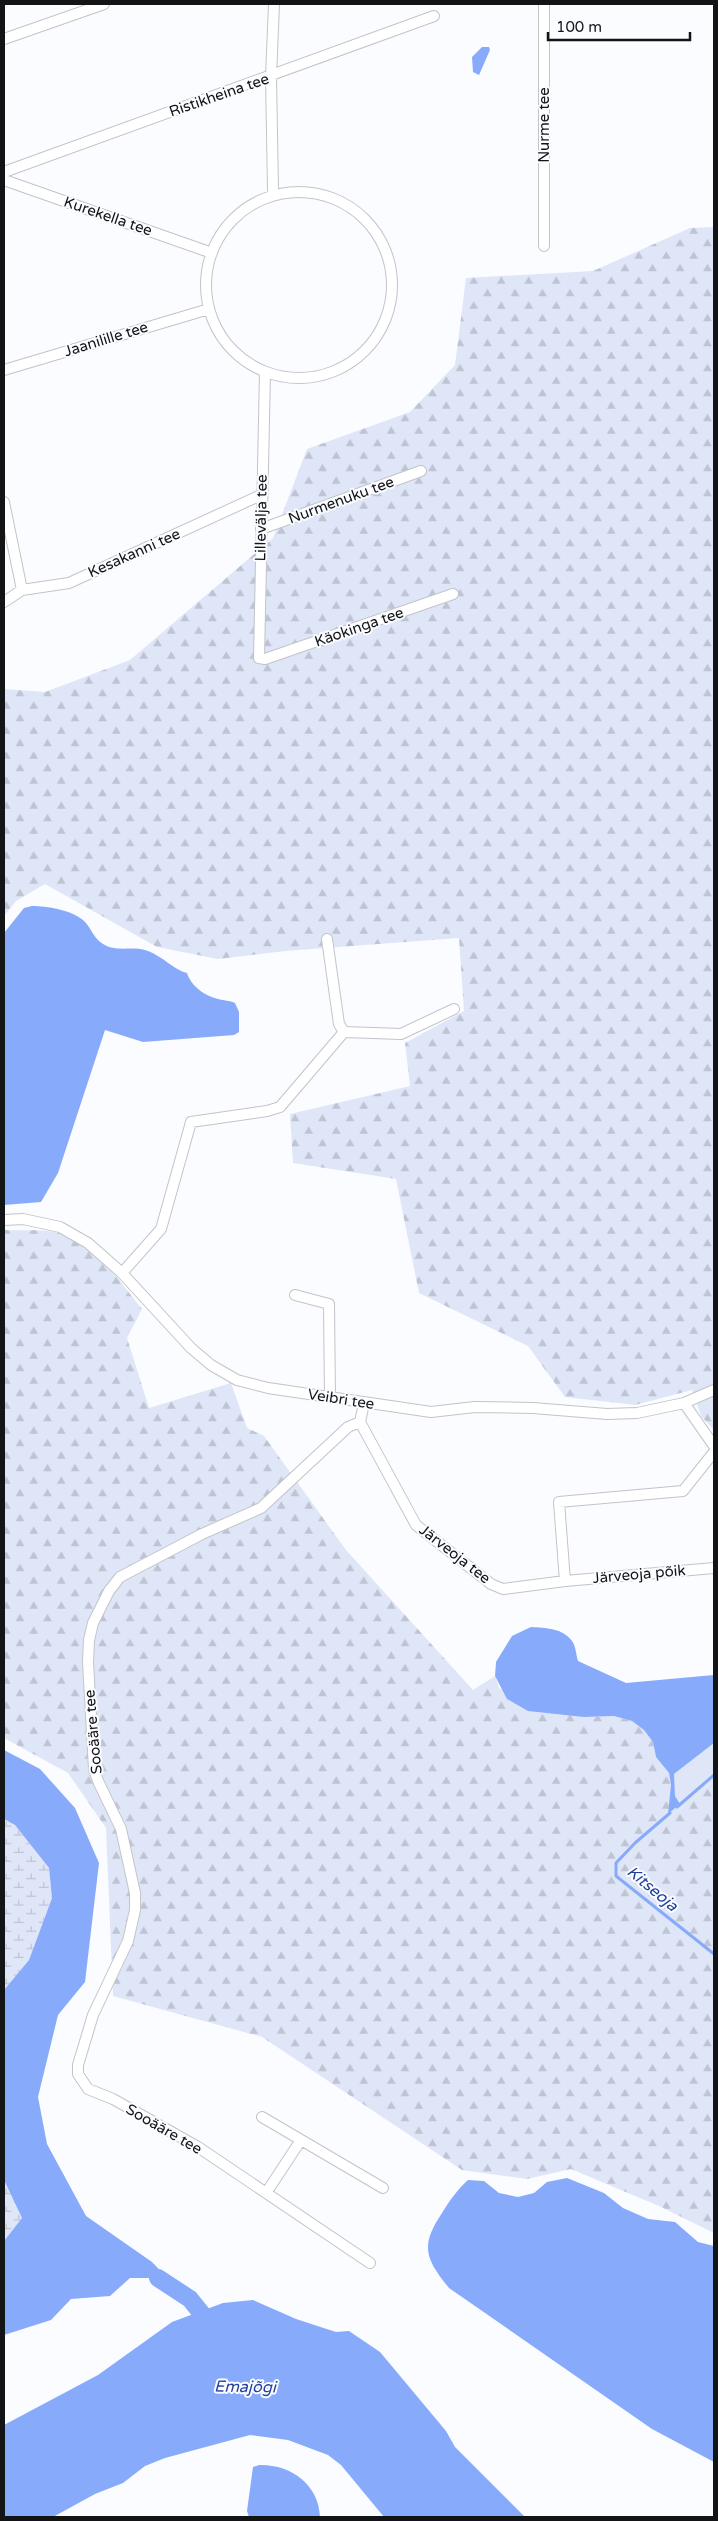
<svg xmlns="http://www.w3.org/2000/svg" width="718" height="2521" font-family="'Varela Round',sans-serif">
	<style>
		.grass { fill: #dfe6f7 }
		.forest { fill: url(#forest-firs) }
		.wetland { fill: url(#wetland-marsh) }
		.water { fill: #88aafb }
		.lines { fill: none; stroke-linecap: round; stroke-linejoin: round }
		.stream { stroke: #88aafb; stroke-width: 3 }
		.river { stroke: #88aafb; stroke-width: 18 }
		.minor-casing { stroke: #c2c4c8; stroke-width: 12 }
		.minor { stroke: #fff; stroke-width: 10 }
		.labels { text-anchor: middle; stroke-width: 4; stroke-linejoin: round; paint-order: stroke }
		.street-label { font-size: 15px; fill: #131415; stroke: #fafcff }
		.water-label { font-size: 16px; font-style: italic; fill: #23409c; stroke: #fafcff }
	</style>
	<defs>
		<pattern id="forest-firs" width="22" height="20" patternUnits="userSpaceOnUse" patternTransform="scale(1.25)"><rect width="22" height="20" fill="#dfe6f7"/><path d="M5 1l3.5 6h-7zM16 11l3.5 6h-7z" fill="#bec4d3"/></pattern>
		<pattern id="wetland-marsh" width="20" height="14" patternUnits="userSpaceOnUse" patternTransform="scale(1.25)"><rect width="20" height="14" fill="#dfe6f7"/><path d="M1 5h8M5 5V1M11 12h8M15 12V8" fill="none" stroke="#bec4d3"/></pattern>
	</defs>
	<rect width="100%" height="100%" fill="#fafcff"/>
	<!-- grass -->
	<path class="grass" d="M 714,1743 L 714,1781 L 669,1819 L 668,1814 L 680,1804 L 675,1796 L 673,1775 Z"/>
	<!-- forest -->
	<path class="forest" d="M 714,227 L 714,1430 L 701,1416 L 692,1390 L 635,1405 L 565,1397 L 528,1346 L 419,1293 L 396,1179 L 293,1163 L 290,1114 L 410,1086 L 405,1043 L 464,1011 L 459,938 L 285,951 L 218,959 L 157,947 L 45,884 L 16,901 L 4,916 L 4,689 L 45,692 L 130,660 L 273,538 L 307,449 L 410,412 L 455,365 L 466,278 L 593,271 L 690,228 Z
		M 4,1230 C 20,1231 38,1229 54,1232 C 93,1240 118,1280 142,1309 L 127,1338 L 149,1408 L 231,1383 L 247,1428 L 264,1436 L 346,1550 L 473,1690 L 495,1676 L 499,1688 L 584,1717 L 614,1716 L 632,1721 L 644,1730 L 653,1742 L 656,1757 L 669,1773 L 671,1785 L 669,1819 L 714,1781 L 714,2233 L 659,2206 L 571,2169 L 527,2179 L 462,2170 L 262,2037 L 113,1996 L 106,1828 L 68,1773 L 4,1738 Z"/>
	<!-- wetland -->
	<path class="wetland" d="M 4,1819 L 15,1825 L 49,1868 L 52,1898 L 29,1960 L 4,1990 Z
		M 4,2180 L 22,2218 L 4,2241 Z"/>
	<!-- water -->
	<path class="water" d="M 482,47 L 489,47 L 490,50 L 479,75 L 473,72 L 472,57 Z
		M 32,906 C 47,906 71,910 83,920 C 91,927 93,938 103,944 C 117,953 133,945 148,951 C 162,956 174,970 187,973 C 191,986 205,996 218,999 C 224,1001 229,1000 235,1003 L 239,1012 L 239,1032 L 234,1035 L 143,1042 L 105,1030 L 58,1173 L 41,1202 L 4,1205 L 4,933 L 24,908 Z
		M 531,1627 C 545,1628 563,1628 572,1641 C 576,1646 576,1655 578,1661 L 626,1683 L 714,1675 L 714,1743 L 674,1774 L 675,1796 L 680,1804 L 668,1814 L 671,1785 L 669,1773 L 656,1757 L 653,1742 L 644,1730 L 632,1721 L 614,1716 L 584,1717 L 528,1711 L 507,1699 L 495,1676 L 496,1662 L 512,1636 Z
		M 4,1750 L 40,1769 L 75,1808 L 99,1863 L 85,1982 L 58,2015 L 38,2097 L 47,2144 L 86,2216 L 152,2262 L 178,2289 L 150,2278 L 130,2278 L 110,2296 L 71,2299 L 51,2320 L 4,2335 L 4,2241 L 22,2218 L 4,2180 L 4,1990 L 29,1960 L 52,1898 L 49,1868 L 15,1825 L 4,1819 Z
		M 567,2178 L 604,2193 L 623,2208 L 648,2219 L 675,2222 L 698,2242 L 714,2246 L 714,2462 L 652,2429 L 449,2288 C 425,2258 420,2246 442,2213 C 450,2200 457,2190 468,2180 L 484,2181 L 499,2193 L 518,2197 L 534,2193 L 547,2182 Z
		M 253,2300 L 296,2319 L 336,2332 L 349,2331 L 380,2352 L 446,2431 L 455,2447 L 525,2517 L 384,2517 L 341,2465 L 328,2455 L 288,2440 L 250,2435 L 165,2458 L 145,2466 L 123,2483 L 95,2494 L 53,2517 L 4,2517 L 4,2425 L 98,2375 L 172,2322 L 223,2303 Z
		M 259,2465 C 290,2464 319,2484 320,2517 L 249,2517 L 247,2511 L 253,2467 Z"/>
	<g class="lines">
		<!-- stream -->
		<path class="stream" d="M 677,1807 L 714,1775
			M 670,1813 L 635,1843 L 616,1863 L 616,1876 L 714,1954"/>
		<!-- river -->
		<path class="river" d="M 158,2278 L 190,2299 L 214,2329"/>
		<defs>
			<path id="minor" d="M 274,4 L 271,77 L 273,190 L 275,195
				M 544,4 L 544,246
				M 4,39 L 104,4
				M 4,172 L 434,16
				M 4,180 L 212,253
				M206 285a93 93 0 1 1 186 0a93 93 0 1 1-186 0Z
				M 4,370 L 209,309
				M 265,372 L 259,658 L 265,659 L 453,594
				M 4,502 L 22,590
				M 261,529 L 421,471
				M 4,602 L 22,590 L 69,583 L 261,495
				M 327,939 L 339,1024 L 344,1032
				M 4,1220 L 23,1219 L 60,1227 L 88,1243 L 122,1273 L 191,1348 L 211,1365 L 237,1380 L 268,1388 L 431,1412 L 475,1407 L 533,1408 L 607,1414 L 637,1413 L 684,1403 L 714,1446
				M 122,1273 L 161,1229 L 191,1122 L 267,1111 L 280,1107 L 344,1032 L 401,1034 L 454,1009
				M 295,1295 L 329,1304 L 330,1398
				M 364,1403 L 360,1422 L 348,1427 L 261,1508 L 202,1534 L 120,1577 L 109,1591 L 93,1623 L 89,1640 L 88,1662 L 94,1769 L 98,1781 L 121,1829 L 135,1893 L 135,1910 L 128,1941 L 93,2015 L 78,2065 L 78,2074 L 88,2089 L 113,2099 L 198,2147 L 370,2263
				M 684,1403 L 714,1390
				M 360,1422 L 416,1525 L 491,1584 L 503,1589 L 565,1581 L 559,1502 L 683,1491 L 714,1452
				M 565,1581 L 714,1568
				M 262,2117 L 383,2188
				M 266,2193 L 301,2140"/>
		</defs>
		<!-- minor casing -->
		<use href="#minor" class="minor-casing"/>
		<!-- minor -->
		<use href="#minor" class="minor"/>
	</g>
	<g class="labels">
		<!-- street labels -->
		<g class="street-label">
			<text transform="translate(219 95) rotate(-19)" y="5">Ristikheina tee</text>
			<text transform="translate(544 125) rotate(-90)" y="5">Nurme tee</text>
			<text transform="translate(108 216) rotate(19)" y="5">Kurekella tee</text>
			<text transform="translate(106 339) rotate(-17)" y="5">Jaanilille tee</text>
			<text transform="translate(341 500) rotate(-20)" y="5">Nurmenuku tee</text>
			<text transform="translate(261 518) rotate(-89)" y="5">Lillevälja tee</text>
			<text transform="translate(134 553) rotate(-24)" y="5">Kesakanni tee</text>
			<text transform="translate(359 627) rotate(-19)" y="5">Käokinga tee</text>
			<text transform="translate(341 1399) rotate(9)" y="5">Veibri tee</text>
			<text transform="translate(455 1554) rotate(38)" y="5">Järveoja tee</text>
			<text transform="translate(639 1574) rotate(-5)" y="5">Järveoja põik</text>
			<text transform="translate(93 1732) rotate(-95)" y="5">Sooääre tee</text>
			<text transform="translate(164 2129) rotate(30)" y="5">Sooääre tee</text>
		</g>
		<!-- water labels -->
		<g class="water-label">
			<text transform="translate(653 1888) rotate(40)" y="6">Kitseoja</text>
			<text transform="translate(245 2386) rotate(1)" y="6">Emajõgi</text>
		</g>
	</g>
	<!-- border -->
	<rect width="718" height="2521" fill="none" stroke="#131415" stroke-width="10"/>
	<!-- scale -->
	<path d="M548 32v8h142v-8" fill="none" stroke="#131415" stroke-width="2.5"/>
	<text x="556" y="32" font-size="15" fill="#131415" stroke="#fafcff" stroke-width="4" paint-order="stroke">100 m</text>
</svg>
